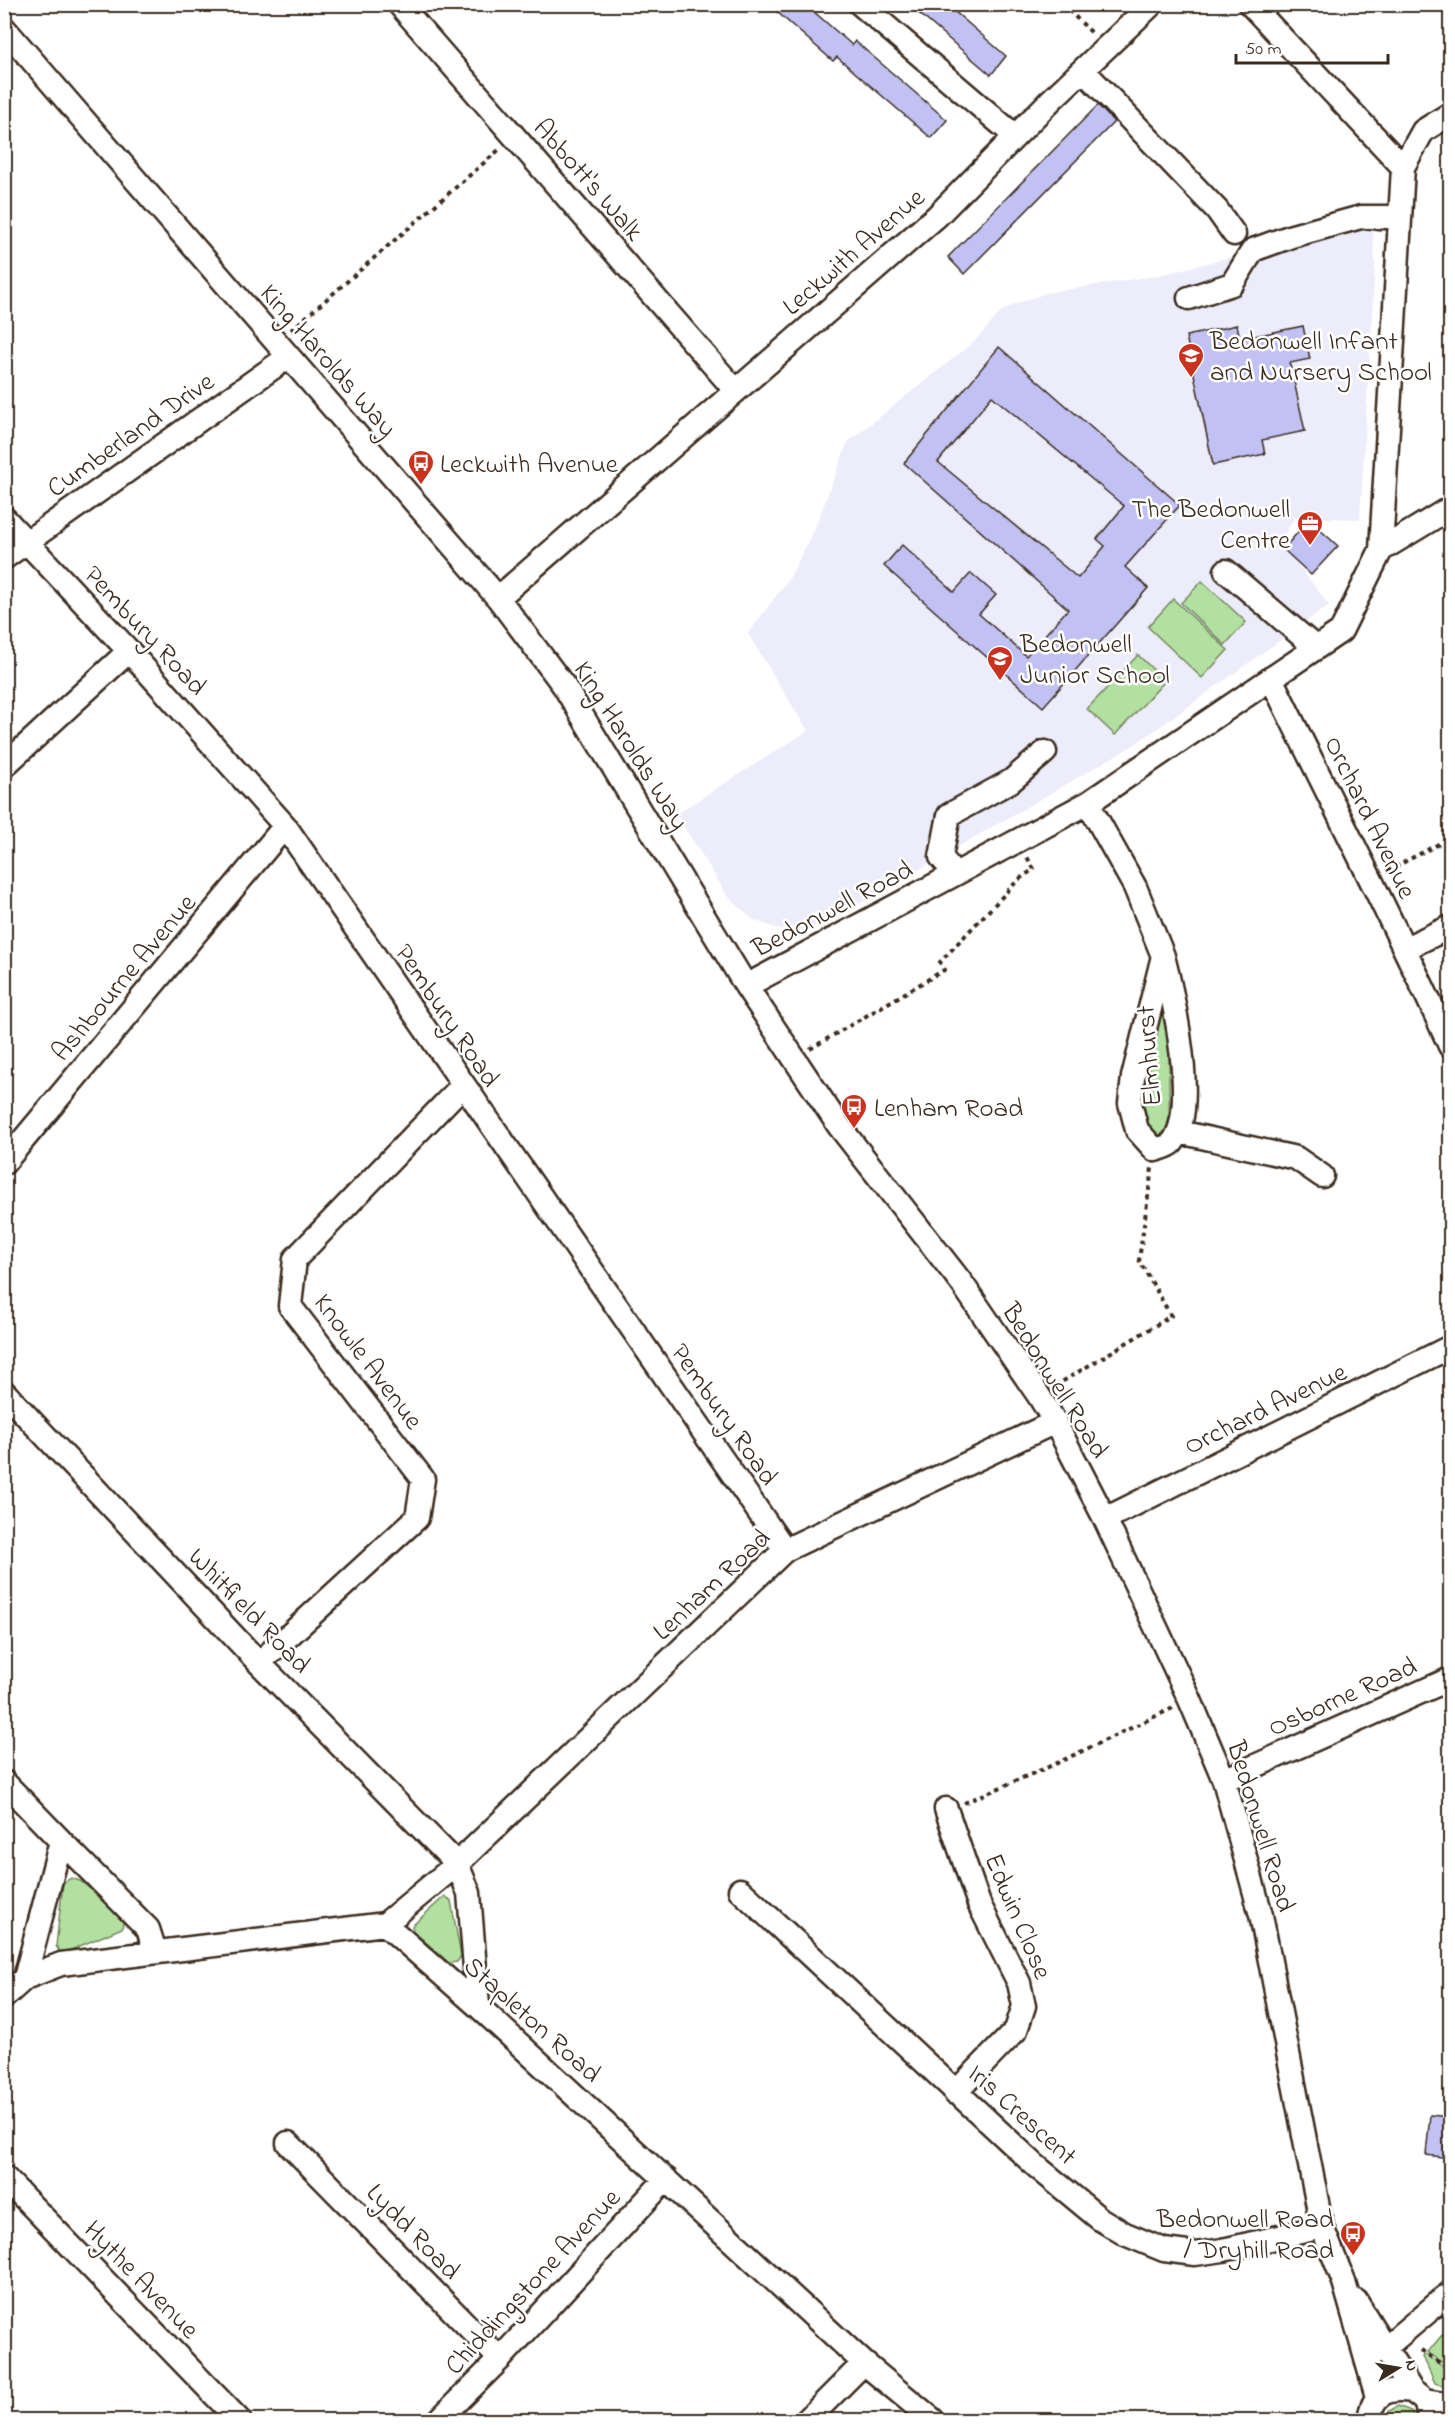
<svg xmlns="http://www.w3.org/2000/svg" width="1455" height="2425" font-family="'Indie Flower',sans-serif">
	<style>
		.built { fill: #ececfb }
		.green { fill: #b1e0a0; stroke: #76855f; stroke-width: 1.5 }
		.building { fill: #c1c1f3; stroke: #3b2a1e; stroke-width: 1.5; fill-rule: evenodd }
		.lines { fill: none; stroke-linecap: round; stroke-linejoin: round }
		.minor-casing { stroke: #3b2a1e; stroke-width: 27 }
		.path { stroke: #3b2a1e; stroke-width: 4; stroke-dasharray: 4.5 4.5; stroke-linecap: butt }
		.minor { stroke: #fff; stroke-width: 22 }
		.labels { text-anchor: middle; stroke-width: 5; stroke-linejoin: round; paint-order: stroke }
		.street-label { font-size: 27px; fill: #3b2a1e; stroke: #fff }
		.poi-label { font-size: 27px; fill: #3b2a1e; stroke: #fff; text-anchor: start }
	</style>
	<rect width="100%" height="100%" fill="#fff"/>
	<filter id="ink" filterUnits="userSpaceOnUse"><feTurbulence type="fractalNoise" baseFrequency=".0167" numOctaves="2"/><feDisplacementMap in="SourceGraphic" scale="12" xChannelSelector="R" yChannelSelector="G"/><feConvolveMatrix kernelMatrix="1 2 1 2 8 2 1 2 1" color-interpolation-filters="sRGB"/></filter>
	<g filter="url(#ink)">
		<!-- built -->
		<path class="built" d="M 1372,221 L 1375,263 L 1360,519 L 1295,517 L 1280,542 L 1329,605 L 1137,743 L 828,922 L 803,930 L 781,930 L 754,920 L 729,898 L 676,814 L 808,731 L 748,634 L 790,577 L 815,528 L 848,442 L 974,342 L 1002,311 L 1015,304 L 1046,293 L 1160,275 Z"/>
		<!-- green -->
		<path class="green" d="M 1202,581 L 1246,622 L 1225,645 L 1181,603 Z
			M 1173,599 L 1228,650 L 1202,678 L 1148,627 Z
			M 1138,655 L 1165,681 L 1115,735 L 1087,709 Z
			M 1161,995 L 1169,1046 L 1169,1127 C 1164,1134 1161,1136 1152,1134 L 1138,1108 Z
			M 71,1878 L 80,1881 L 124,1915 L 122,1928 L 66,1952 L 60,1952 L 56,1946 L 63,1883 Z
			M 445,1896 L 451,1901 L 461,1956 L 457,1962 L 449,1963 L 413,1931 L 412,1926 Z
			M 1450,2325 L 1450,2353 L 1444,2364 L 1428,2352 Z
			M 1426,2354 L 1450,2372 L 1450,2389 L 1435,2383 L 1423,2357 Z
			M 1398,2406 L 1411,2411 L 1415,2420 L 1385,2420 L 1389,2411 Z"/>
		<!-- building -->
		<path class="building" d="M 768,4 L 805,4 L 852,45 L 855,41 L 947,120 L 931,138 L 837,57 L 833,61 Z
			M 908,4 L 946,4 L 1006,56 L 991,75 Z
			M 1098,105 L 1114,122 L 964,274 L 948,257 Z
			M 1237,325 L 1240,339 L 1303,326 L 1310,359 L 1290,363 L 1305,431 L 1262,440 L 1265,454 L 1213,465 L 1186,336 Z
			M 999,347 L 1180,505 L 1125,567 L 1148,588 L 1043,707 L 884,566 L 902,545 L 954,592 L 971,573 L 996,595 L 979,614 L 1026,656 L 1068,609 L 904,463 ZM 992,396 L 1124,506 L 1097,539 L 1105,546 L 1078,578 L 938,462 Z
			M 1309,520 L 1338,546 L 1311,575 L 1283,549 Z
			M 1430,2115 L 1450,2117 L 1450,2158 L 1426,2155 Z"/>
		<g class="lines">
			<defs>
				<path id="minor" d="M 399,4 L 736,391
					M 860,4 L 1015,136
					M 1250,4 L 1403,167
					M 4,28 L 498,598 L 564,686 L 746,986 L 839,1126 L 961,1282 L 1039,1396 L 1055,1422 L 1105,1519 L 1190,1700 L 1224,1780 L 1261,1915 L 1322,2227 L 1344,2282 L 1377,2397
					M 1083,70 L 1217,210 L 1234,234
					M 1189,298 L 1232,284 L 1253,250 L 1292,236 L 1361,217 L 1400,217
					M 4,518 L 129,651 L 285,826 L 785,1550
					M 1381,550 L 1450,508
					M 4,558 L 288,357
					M 1226,571 L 1316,648
					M 498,598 L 937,216 L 1051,100 L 1152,4
					M 1271,678 C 1331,801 1394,922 1450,1046
					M 4,766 L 129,651
					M 1088,803 L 1135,887 L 1163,956 L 1133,1077 L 1130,1103 L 1137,1130 L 1155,1150 C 1161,1148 1168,1147 1172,1143 C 1199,1111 1173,995 1163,956
					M 955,874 L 941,857 L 949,815 L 1011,781 L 1045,752
					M 1406,948 L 1450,927
					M 746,986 L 1088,803 L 1341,631 L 1381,550 L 1403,167 L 1423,131 L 1450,114
					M 1179,1132 L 1296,1158 L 1322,1176
					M 4,1163 L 285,826
					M 4,1392 L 259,1663 L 457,1864 L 469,1893 L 478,2006
					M 1105,1519 L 1450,1347
					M 259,1663 L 417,1518 L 423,1479 L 290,1306 L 295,1259 L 462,1086
					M 1224,1780 L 1450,1679
					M 4,1782 L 61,1841 L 25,1978
					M 946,1809 L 979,1904 L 1019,1983 L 1024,2006 L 1016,2030 L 955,2093
					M 61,1841 L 148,1929 L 155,1951
					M 740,1890 L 1036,2166 L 1100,2219 L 1125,2234 L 1164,2250 L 1195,2254 L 1223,2250 L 1322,2227
					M 385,1924 L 457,1864 L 785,1550 L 1055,1422
					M 4,1997 L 25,1978 L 61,1964 L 385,1924 L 478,2006 L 864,2363 L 933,2420
					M 288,2143 L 500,2359
					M 4,2177 L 239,2420
					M 1356,2301 L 1412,2391 L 1425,2401 L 1430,2420
					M 1374,2353 L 1386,2347 L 1450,2293
					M 1425,2401 L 1450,2405
					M 439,2420 L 500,2359 L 666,2179
					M 807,2420 L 864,2363
					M 1369,2420 C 1372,2394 1387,2387 1412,2391"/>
			</defs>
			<!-- minor casing -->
			<use href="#minor" class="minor-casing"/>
			<!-- path -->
			<path class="path" d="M 1062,4 L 1092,33
				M 291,330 L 500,149
				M 1387,871 L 1450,838
				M 810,1049 L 944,970 L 940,962 L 1018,880 L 1034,869 L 1027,857
				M 1055,1386 L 1171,1316 L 1139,1260 L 1152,1168
				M 964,1803 L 1055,1764 L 1173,1708
				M 1421,2350 L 1448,2369"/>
			<!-- minor -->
			<use href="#minor" class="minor"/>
		</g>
	</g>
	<!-- icons -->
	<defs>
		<symbol id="school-pin" viewBox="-11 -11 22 30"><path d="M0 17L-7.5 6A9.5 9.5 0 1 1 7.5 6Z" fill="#c8321e" stroke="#fff"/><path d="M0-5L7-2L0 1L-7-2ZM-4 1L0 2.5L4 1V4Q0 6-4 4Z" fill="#fff"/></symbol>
		<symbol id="bus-pin" viewBox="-11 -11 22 30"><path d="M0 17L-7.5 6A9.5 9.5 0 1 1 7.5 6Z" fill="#c8321e" stroke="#fff"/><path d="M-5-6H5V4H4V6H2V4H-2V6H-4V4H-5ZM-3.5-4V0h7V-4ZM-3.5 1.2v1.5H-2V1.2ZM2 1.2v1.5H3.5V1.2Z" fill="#fff"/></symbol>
		<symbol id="office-pin" viewBox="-11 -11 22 30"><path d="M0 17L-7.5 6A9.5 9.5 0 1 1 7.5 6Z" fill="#c8321e" stroke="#fff"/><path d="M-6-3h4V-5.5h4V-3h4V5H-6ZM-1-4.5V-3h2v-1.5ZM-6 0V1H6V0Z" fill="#fff"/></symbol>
	</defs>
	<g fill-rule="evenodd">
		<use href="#school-pin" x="1176" y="341" width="30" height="40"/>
		<use href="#bus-pin" x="406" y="448" width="30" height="40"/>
		<use href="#office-pin" x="1295" y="509" width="30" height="40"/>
		<use href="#school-pin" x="985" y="644" width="30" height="40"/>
		<use href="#bus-pin" x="839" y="1092" width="30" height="40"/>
		<use href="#bus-pin" x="1338" y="2219" width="30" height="40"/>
	</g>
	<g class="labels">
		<!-- street labels -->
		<g class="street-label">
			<text transform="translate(589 179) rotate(49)" y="9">Abbott's Walk</text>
			<text transform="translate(853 251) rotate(-41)" y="9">Leckwith Avenue</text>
			<text transform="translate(329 360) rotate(49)" y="9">King Harolds Way</text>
			<text transform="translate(130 434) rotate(-35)" y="9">Cumberland Drive</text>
			<text transform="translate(146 630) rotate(47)" y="9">Pembury Road</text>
			<text transform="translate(632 745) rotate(58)" y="9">King Harolds Way</text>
			<text transform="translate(1371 817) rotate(64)" y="9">Orchard Avenue</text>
			<text transform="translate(832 908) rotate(-28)" y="9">Bedonwell Road</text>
			<text transform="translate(123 977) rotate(-50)" y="9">Ashbourne Avenue</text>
			<text transform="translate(448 1015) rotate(56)" y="9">Pembury Road</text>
			<text transform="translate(1148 1056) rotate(-94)" y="9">Elmhurst</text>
			<text transform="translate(369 1361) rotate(53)" y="9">Knowle Avenue</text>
			<text transform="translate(1056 1380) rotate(58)" y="9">Bedonwell Road</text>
			<text transform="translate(1265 1408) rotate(-26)" y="9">Orchard Avenue</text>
			<text transform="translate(725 1414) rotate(55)" y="9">Pembury Road</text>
			<text transform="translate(711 1584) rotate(-43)" y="9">Lenham Road</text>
			<text transform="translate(250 1610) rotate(46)" y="9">Whitfield Road</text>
			<text transform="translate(1342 1696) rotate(-24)" y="9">Osborne Road</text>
			<text transform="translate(1262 1826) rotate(73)" y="9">Bedonwell Road</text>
			<text transform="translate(1019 1916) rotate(67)" y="9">Edwin Close</text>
			<text transform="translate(533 2019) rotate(42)" y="9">Stapleton Road</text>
			<text transform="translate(1023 2114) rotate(42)" y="9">Iris Crescent</text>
			<text transform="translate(414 2231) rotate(46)" y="9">Lydd Road</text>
			<text transform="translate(142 2279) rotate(46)" y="9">Hythe Avenue</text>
			<text transform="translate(532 2281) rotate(-47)" y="9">Chiddingstone Avenue</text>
		</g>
		<!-- poi labels -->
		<g class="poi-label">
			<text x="1210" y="349">Bedonwell Infant<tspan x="1210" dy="31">and Nursery School</tspan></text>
			<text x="440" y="472">Leckwith Avenue</text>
			<text x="1290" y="517" text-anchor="end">The Bedonwell<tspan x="1290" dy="31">Centre</tspan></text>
			<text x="1020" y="652">Bedonwell<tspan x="1020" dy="31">Junior School</tspan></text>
			<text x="874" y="1116">Lenham Road</text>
			<text x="1334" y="2227" text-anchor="end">Bedonwell Road<tspan x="1334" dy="31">/ Dryhill Road</tspan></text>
		</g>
	</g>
	<!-- margin -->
	<rect width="1455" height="2425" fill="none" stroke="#fff" stroke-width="24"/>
	<rect x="12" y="12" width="1431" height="2401" fill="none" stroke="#3b2a1e" stroke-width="2" filter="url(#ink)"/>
	<!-- north arrow -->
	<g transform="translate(1398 2368) rotate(79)" stroke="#ffffff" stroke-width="4.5" paint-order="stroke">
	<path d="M0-4.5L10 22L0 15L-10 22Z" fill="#3b2a1e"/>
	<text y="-9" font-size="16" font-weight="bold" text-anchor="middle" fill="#3b2a1e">N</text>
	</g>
	<!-- scale -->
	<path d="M1236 54v9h152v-9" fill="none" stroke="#3b2a1e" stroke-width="3"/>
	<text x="1245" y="54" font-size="18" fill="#3b2a1e" stroke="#ffffff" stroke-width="4.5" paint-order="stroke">50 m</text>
</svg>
